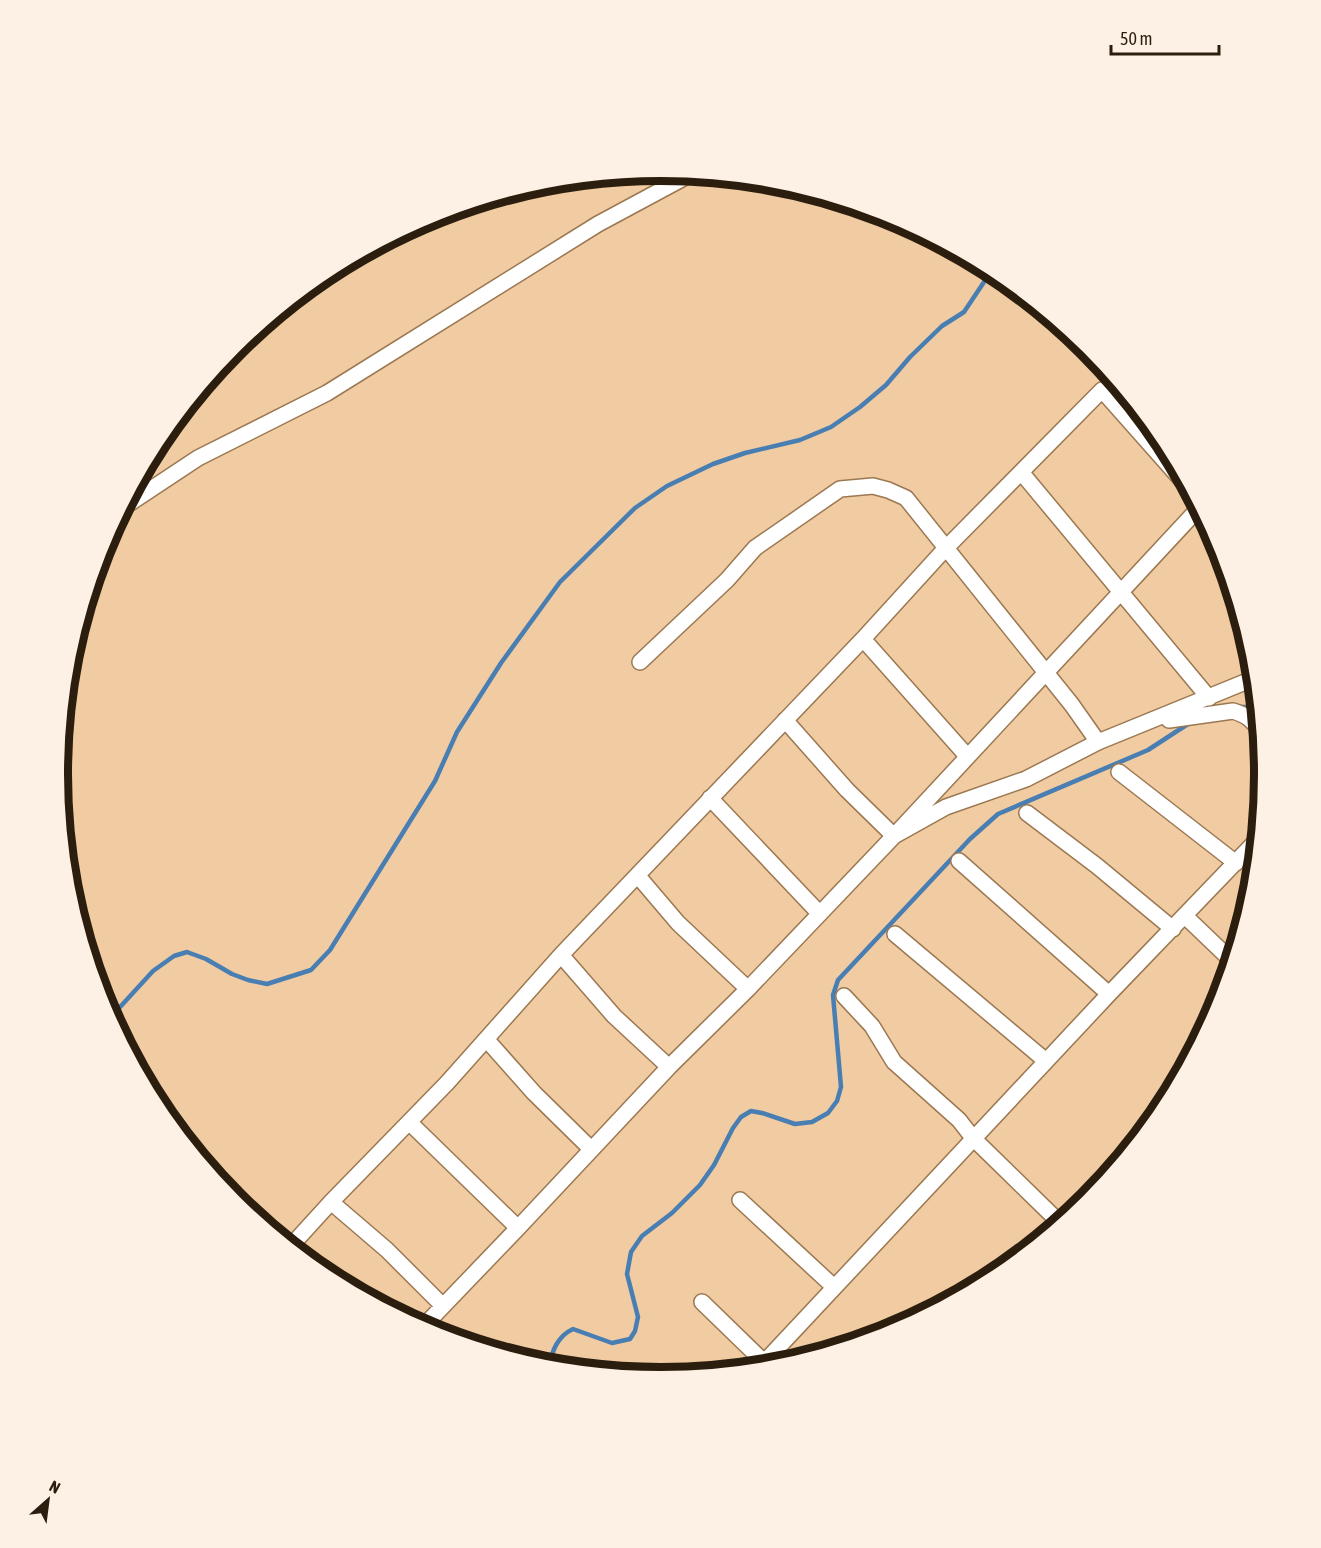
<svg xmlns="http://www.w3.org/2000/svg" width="1321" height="1548" font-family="'Asap Condensed',sans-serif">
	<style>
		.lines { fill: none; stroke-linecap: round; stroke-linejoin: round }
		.stream { stroke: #497eb2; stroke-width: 4.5 }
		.minor-casing { stroke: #9b7851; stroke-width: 18 }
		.minor { stroke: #fff; stroke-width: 15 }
		.rim { fill: none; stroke: #2c1e0e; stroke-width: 8 }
	</style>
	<rect width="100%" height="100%" fill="#f1cba2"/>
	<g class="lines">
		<!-- stream -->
		<path class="stream" d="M 1236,707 L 1257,707
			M 110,1018 L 153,971 L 174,956 L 187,952 L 206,959 L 232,974 L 248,980 L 267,984 L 311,970 L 330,950 L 435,781 L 457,732 L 501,663 L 560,582 L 635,508 L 667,486 L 713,464 L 745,453 L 800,440 L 831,427 L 860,407 L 886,385 L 910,357 L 942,326 L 964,312 L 992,270
			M 552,1367 C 549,1351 560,1335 573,1329 L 612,1343 L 630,1339 L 635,1331 L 638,1317 L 627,1274 L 631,1252 L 642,1236 L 672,1213 L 700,1185 L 714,1165 L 733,1128 L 741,1117 L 751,1111 L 762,1113 L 795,1124 L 812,1122 L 828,1113 L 837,1101 L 841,1087 L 833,995 L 838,980 L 970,839 L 998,814 L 1148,750 L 1191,722"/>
		<defs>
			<path id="minor" d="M 1021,472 L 1209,698
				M 121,509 L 198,458 L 327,393 L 598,224 L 691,174
				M 863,639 L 967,756
				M 640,662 L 727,580 L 755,548 L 840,489 L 873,486 L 888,490 L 906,498 L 1072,705 L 1098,742
				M 785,720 L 847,790 L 894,836 L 946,807 L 1026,779 L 1098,742 L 1255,678
				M 1169,720 L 1233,711 C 1246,715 1253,720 1260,731
				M 1119,772 L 1236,863
				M 710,798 L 819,913
				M 1027,813 L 1097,866 L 1173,929
				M 959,861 L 1109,994
				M 638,876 L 678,923 L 748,989
				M 1185,916 L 1232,961
				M 895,934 L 1046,1061
				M 561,955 L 614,1016 L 669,1067
				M 844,996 L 872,1026 L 894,1062 L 959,1120 L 973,1138 L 1060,1223
				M 487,1040 L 534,1093 L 591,1149
				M 409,1122 L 518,1228
				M 740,1200 L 834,1287
				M 331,1202 L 387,1250 L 443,1306
				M 290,1247 L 331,1202 L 447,1083 L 561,955 L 863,639 L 945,549 L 1102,390 L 1187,486
				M 702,1302 L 769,1367
				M 422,1328 L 518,1228 L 669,1067 L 748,989 L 894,836 L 1199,508
				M 759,1368 L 1109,994 L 1258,839"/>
		</defs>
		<!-- minor casing -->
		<use href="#minor" class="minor-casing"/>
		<!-- minor -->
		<use href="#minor" class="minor"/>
	</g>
	<!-- crop -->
	<path d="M0 0H1321V1548H0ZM68 774a593 593 0 1 1 1186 0a593 593 0 1 1-1186 0Z" fill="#fdf1e5" fill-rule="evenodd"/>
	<path class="rim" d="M68 774a593 593 0 1 1 1186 0a593 593 0 1 1-1186 0Z"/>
	<!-- north arrow -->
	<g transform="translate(48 1500) rotate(28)" stroke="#fdf1e5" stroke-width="4.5" paint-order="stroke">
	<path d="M0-4.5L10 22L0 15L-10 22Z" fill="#2c1e0e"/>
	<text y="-9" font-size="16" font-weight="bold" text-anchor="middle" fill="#2c1e0e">N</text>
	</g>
	<!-- scale -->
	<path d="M1111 45v9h108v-9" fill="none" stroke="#2c1e0e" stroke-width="3"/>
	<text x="1120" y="45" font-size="18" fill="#2c1e0e" stroke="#fdf1e5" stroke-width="4.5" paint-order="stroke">50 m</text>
</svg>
